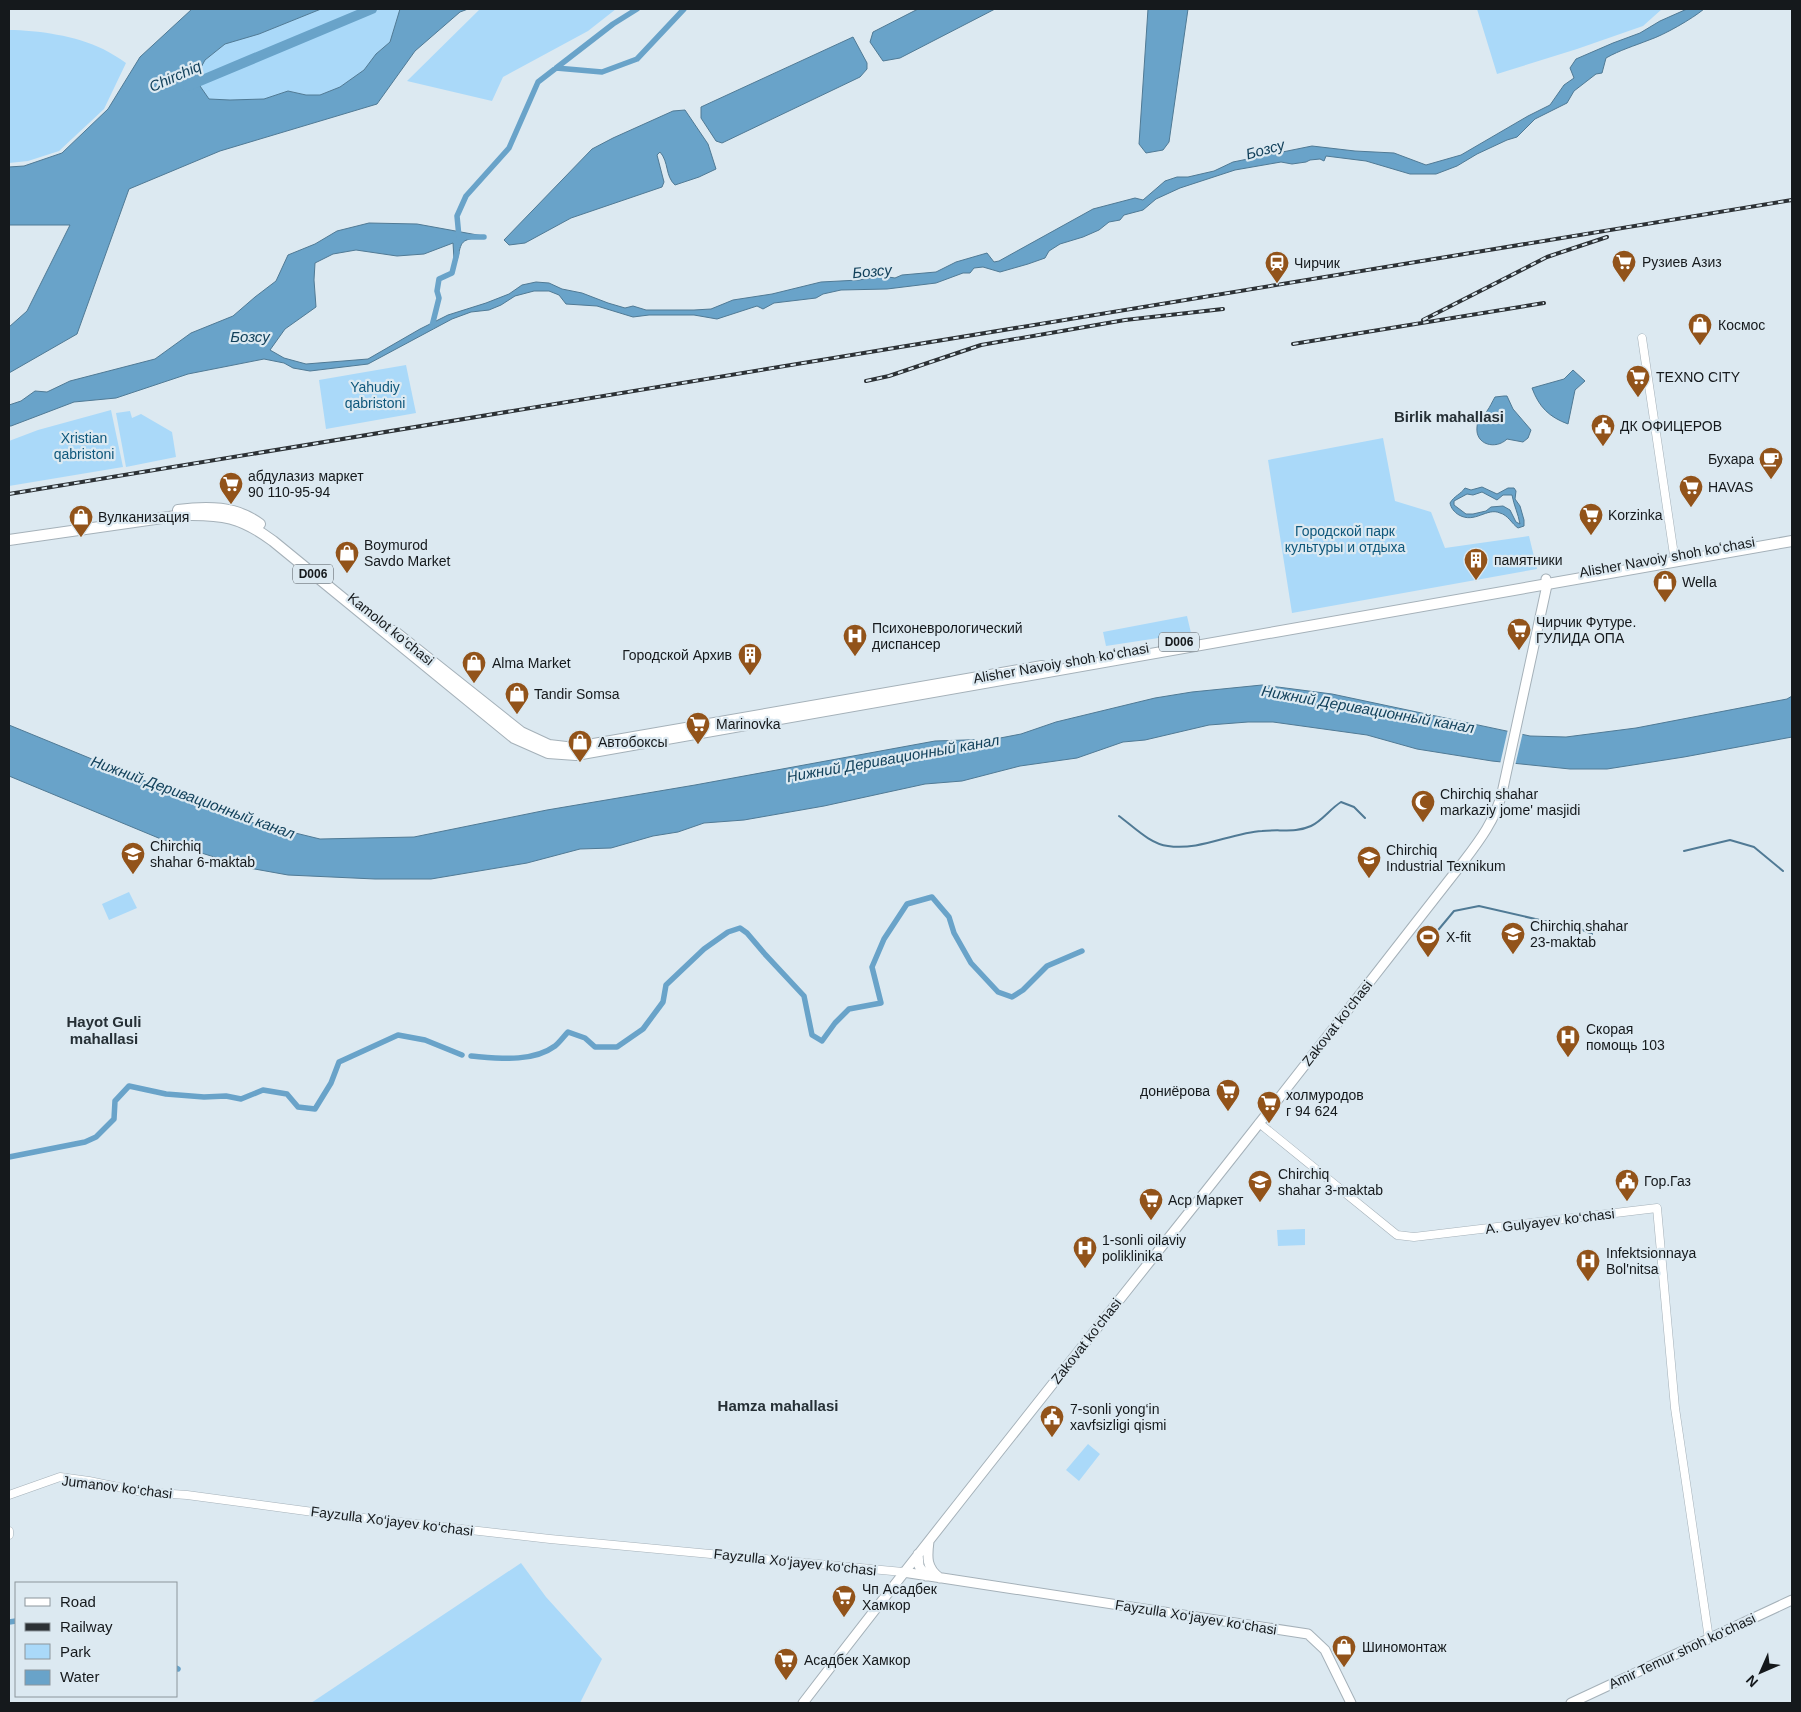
<svg xmlns="http://www.w3.org/2000/svg" width="1801" height="1712" viewBox="0 0 1801 1712" font-family="Helvetica,sans-serif">
	<rect width="100%" height="100%" fill="#dce9f1"/>
	<path fill="#aad9f9" d="M321,9H400L390,42L376,54L364,70L340,87L320,95H306L288,91L264,99L230,100L208,99L200,86L199,71L205,60L225,44L259,34Z
		M483,9H616L588,31L503,77L492,101L407,81L479,10Z
		M1477,9H1662L1643,26L1577,49L1497,74Z
		M9,30C37,30 77,36 103,49C111,53 119,58 126,63L104,109L59,151L28,161L9,163Z
		M406,365L416,413L326,429L319,380Z
		M111,410L123,467L9,486V441L38,430Z
		M130,411L132,418L141,414L172,432L176,457L126,467L116,413Z
		M1383,438L1395,501L1431,512L1445,548L1529,536L1537,569L1292,613L1268,460Z
		M1187,616L1191,633L1106,646L1103,632Z
		M129,892L137,908L109,920L102,904Z
		M1305,1229V1245L1278,1246L1277,1230Z
		M1088,1444L1100,1454L1079,1481L1066,1470Z
		M521,1563L546,1597L602,1659L580,1703H311Z"/>
	<path fill="#69a3c9" stroke="#507a95" fill-rule="evenodd" d="M192,9H321L259,34L225,44L205,60L199,71L200,86L209,99L230,100L264,99L288,91L306,95H320L340,87L364,70L376,54L390,42L400,9H468L460,12L415,51L377,104L220,151L129,189L77,334L9,373V327L27,311L70,225H9V167L24,166L62,153L108,109L140,57Z
		M918,9H995L900,58L883,61L870,42L873,32Z
		M1148,9H1188L1169,142L1163,150L1146,153L1139,144Z
		M1687,9H1704C1692,19 1664,35 1649,40C1634,46 1620,50 1606,58L1602,73L1596,74L1574,91L1567,103L1535,119L1517,137L1507,140L1477,154L1457,166L1436,174H1410L1366,161L1326,156L1324,161L1320,159L1310,160L1306,162L1292,164L1281,162L1235,170L1180,188L1156,199L1143,210L1124,215L1120,220L1109,222L1099,230L1083,237L1060,244L1049,251L1045,258L1028,264L1000,272L983,267L974,268L970,273H963L936,283L887,289L841,290L823,294L816,298L774,303L763,309L757,306L717,319L694,315H649L633,317L597,306L566,304L559,295L549,291H534L515,296L501,305L489,310L471,312L452,319L368,364L310,371L293,368L284,363L264,359L188,374L116,398L74,402L11,426H9V405L21,401L35,391L47,392L70,381L155,359L191,333L233,316L255,297L276,281L288,255L315,244L337,231L369,223L417,224L483,236C460,241 462,239 457,261L454,259L453,243L424,254L397,256L356,250L333,254L315,263L314,280L316,307L285,329L270,350L284,358L306,364L368,359L420,329L448,315L486,303L509,294L522,285L536,282L549,283L562,289L582,293L608,303L625,308L633,306L646,310H694L711,309L733,300L772,294L821,282L859,280L882,276L895,278L902,275L936,272L956,262L987,253L994,262L999,261L1093,209L1135,198L1143,200L1165,181L1177,177H1188L1214,171L1233,162L1312,146L1355,151L1394,153L1426,165L1461,155L1528,116L1550,105L1564,85L1574,78L1570,68L1576,59L1613,43L1640,33L1660,21Z
		M853,37L867,63V69L860,77L722,143L716,141L701,118V107Z
		M685,110L708,144L716,169L699,177L675,185C665,176 669,162 660,152L657,155L664,182L662,187L571,218L525,243L509,245L504,240L592,149L613,138L673,111Z
		M1573,370L1585,381L1575,390L1568,424C1549,417 1539,407 1532,388L1564,379Z
		M1504,396H1507L1513,409L1531,430L1528,438L1523,442L1507,439C1496,450 1475,445 1477,427C1477,419 1484,418 1487,411C1490,407 1492,402 1495,397Z
		M1482,487L1497,494L1508,488H1514L1516,491L1515,499L1520,506L1524,520V526L1518,528C1512,524 1508,515 1500,513C1487,507 1475,524 1459,515C1454,512 1451,508 1450,503C1454,496 1461,494 1465,488L1471,490ZM1482,492L1497,500L1503,495H1512C1514,506 1518,513 1520,524L1516,522L1510,510L1503,506L1491,507L1486,511L1473,514H1466L1454,505V501L1467,494L1473,495Z
		M1262,685L1332,694L1530,736L1566,737L1636,728L1787,699L1792,696V737L1684,757L1607,769H1570L1492,761L1417,749L1367,735L1273,722H1248L1209,725L1145,740L1123,742L1077,758L1020,766L962,781L925,784L824,806L744,820L704,823L678,832L653,836L611,848L580,849L527,863L431,879H375L288,875L249,868L173,844L9,776V725L204,805L250,822L320,839L414,837L547,810L695,785L935,741L995,739L1021,734L1056,722L1155,698L1192,692Z"/>
	<path fill="#dce9f1" d="M1508,729L1523,732L1515,766L1500,764Z"/>
	<g fill="none" stroke-linecap="round" stroke-linejoin="round">
		<path stroke="#507a95" stroke-width="2" d="M1119,816C1134,827 1150,844 1168,846C1199,851 1231,833 1262,831C1279,829 1296,833 1311,826C1322,821 1330,809 1341,802L1354,807L1365,818
			M1684,851L1730,840L1754,847L1783,871
			M1429,941L1454,911L1479,906L1544,921L1569,924L1592,934"/>
		<path stroke="#69a3c9" stroke-width="5.5" d="M556,68L602,72L637,59L684,9
			M459,237L457,216L466,196L509,148L538,82L613,24L637,9
			M469,237H484
			M432,326L439,298L437,291L439,279L452,273L457,253
			M471,1056C497,1058 532,1063 555,1046C560,1042 564,1036 568,1032L585,1038L595,1047H617L643,1029L663,1002L666,985L704,949L728,932L740,928L747,933L764,953L804,996L812,1035L822,1041L835,1023L849,1009L881,1003L872,967L884,939L907,904L932,897L949,917L954,933L971,963L998,992L1012,997L1023,990L1047,966L1082,951
			M9,1157L85,1142L96,1137L114,1119L115,1101L129,1086L166,1094L204,1097L226,1096L241,1099L263,1090L287,1094L298,1107L315,1109L331,1083L339,1062L398,1035L425,1040L462,1055
			M9,1622L16,1621
			M176,1668L178,1669"/>
		<path stroke="#69a3c9" stroke-width="10" d="M188,86L372,9"/>
		<defs>
			<path id="tertiary" d="M1642,338L1674,555
				M1259,1123L1397,1235L1414,1237L1657,1208L1675,1408L1709,1639
				M9,1495L60,1477L89,1481L142,1492L187,1495L328,1514L550,1539L903,1572
				M9,1531V1535"/>
			<path id="secondary" d="M929,1541C927,1557 926,1568 940,1578
				M918,1554L919,1566L926,1576
				M903,1572L1308,1634L1325,1650L1351,1703
				M803,1703C927,1541 1055,1381 1182,1221C1277,1102 1370,981 1464,861C1480,840 1495,820 1502,793L1547,585L1546,579
				M1571,1703L1792,1600"/>
			<path id="primary" d="M178,510C207,506 236,506 260,524
				M9,540L183,515C222,514 241,517 273,541L514,738L548,753L576,755L1792,541
				M394,631L521,732L549,745L566,747L582,746L1042,666"/>
		</defs>
		<use href="#tertiary" stroke="#a5b1b9" stroke-width="9"/>
		<use href="#secondary" stroke="#a5b1b9" stroke-width="11"/>
		<use href="#primary" stroke="#a5b1b9" stroke-width="12"/>
		<use href="#tertiary" stroke="#fff" stroke-width="8"/>
		<use href="#secondary" stroke="#fff" stroke-width="9"/>
		<use href="#primary" stroke="#fff" stroke-width="10"/>
		<defs>
			<path id="rail" d="M1423,320L1547,257L1607,237
				M1293,344L1544,303
				M866,381L889,376L981,345L1125,320L1223,309
				M9,494L1792,200"/>
		</defs>
		<use href="#rail" stroke="#2c3135" stroke-width="4"/>
		<use href="#rail" stroke="#dce9f1" stroke-width="2" stroke-dasharray="5.5" stroke-linecap="butt"/>
	</g>
	<defs>
		<symbol id="supermarket-pin" viewBox="-11 -11 22 30"><path d="M0 17L-7.5 6A9.5 9.5 0 1 1 7.5 6Z" fill="#92531a" stroke="#dce9f1"/><path d="M-6-5.5h2.5l.6 2H6L4.5 2H-2.5L-4.4-4H-6ZM-1.5 3.2a1.3 1.3 0 1 0 .1 0ZM3 3.2a1.3 1.3 0 1 0 .1 0Z" fill="#fff"/></symbol>
		<symbol id="station-pin" viewBox="-11 -11 22 30"><path d="M0 17L-7.5 6A9.5 9.5 0 1 1 7.5 6Z" fill="#92531a" stroke="#dce9f1"/><path d="M-3-6H3Q5-6 5-4V2Q5 4 3 4L4.5 6H3L1.5 4h-3L-3 6H-4.5L-3 4Q-5 4-5 2V-4Q-5-6-3-6ZM-3.5-4v3h7v-3ZM-3.5 1v1.5H-2V1ZM2 1v1.5H3.5V1Z" fill="#fff"/></symbol>
		<symbol id="shop-pin" viewBox="-11 -11 22 30"><path d="M0 17L-7.5 6A9.5 9.5 0 1 1 7.5 6Z" fill="#92531a" stroke="#dce9f1"/><path d="M-5-2.5h2.3a2.7 3.5 0 0 1 5.4 0H5L5.5 6h-11ZM-1.5-2.5h3a1.5 2.3 0 0 0-3 0Z" fill="#fff"/></symbol>
		<symbol id="civic-pin" viewBox="-11 -11 22 30"><path d="M0 17L-7.5 6A9.5 9.5 0 1 1 7.5 6Z" fill="#92531a" stroke="#dce9f1"/><path d="M-.6-6.5H3V-4.5H.6V-3L4-1V1h2V6H-6V1h2V-1L-.6-3ZM-1.2 2.5V6h2.4V2.5Z" fill="#fff"/></symbol>
		<symbol id="cafe-pin" viewBox="-11 -11 22 30"><path d="M0 17L-7.5 6A9.5 9.5 0 1 1 7.5 6Z" fill="#92531a" stroke="#dce9f1"/><path d="M-5.5-4.5H6V0H3Q3 3.5 0 3.5H-2.5Q-5.5 3.5-5.5 0ZM3-3.2v2h1.7v-2ZM-6 4.5H4V6H-6Z" fill="#fff"/></symbol>
		<symbol id="building-pin" viewBox="-11 -11 22 30"><path d="M0 17L-7.5 6A9.5 9.5 0 1 1 7.5 6Z" fill="#92531a" stroke="#dce9f1"/><path d="M-4-6H4V6H1V3H-1V6H-4ZM-2.5-4.3h1.7v1.8h-1.7ZM.8-4.3h1.7v1.8H.8ZM-2.5-1h1.7V.8h-1.7ZM.8-1h1.7V.8H.8Z" fill="#fff"/></symbol>
		<symbol id="hospital-pin" viewBox="-11 -11 22 30"><path d="M0 17L-7.5 6A9.5 9.5 0 1 1 7.5 6Z" fill="#92531a" stroke="#dce9f1"/><path d="M-5-5h3v3.5h4V-5h3V5h-3V1.5h-4V5h-3Z" fill="#fff"/></symbol>
		<symbol id="mosque-pin" viewBox="-11 -11 22 30"><path d="M0 17L-7.5 6A9.5 9.5 0 1 1 7.5 6Z" fill="#92531a" stroke="#dce9f1"/><path d="M3.5-4.9A6 6 0 1 0 3.5 4.9A5 5 0 1 1 3.5-4.9Z" fill="#fff"/></symbol>
		<symbol id="school-pin" viewBox="-11 -11 22 30"><path d="M0 17L-7.5 6A9.5 9.5 0 1 1 7.5 6Z" fill="#92531a" stroke="#dce9f1"/><path d="M0-5L7-2L0 1L-7-2ZM-4 1L0 2.5L4 1V4Q0 6-4 4Z" fill="#fff"/></symbol>
		<symbol id="university-pin" viewBox="-11 -11 22 30"><path d="M0 17L-7.5 6A9.5 9.5 0 1 1 7.5 6Z" fill="#92531a" stroke="#dce9f1"/><path d="M0-5L7-2L0 1L-7-2ZM-4 1L0 2.5L4 1V4Q0 6-4 4Z" fill="#fff"/></symbol>
		<symbol id="stadium-pin" viewBox="-11 -11 22 30"><path d="M0 17L-7.5 6A9.5 9.5 0 1 1 7.5 6Z" fill="#92531a" stroke="#dce9f1"/><path d="M0-5a6.5 5 0 1 0 0 10a6.5 5 0 1 0 0-10ZM-3.5-1.8h7v3.6h-7Z" fill="#fff"/></symbol>
	</defs>
	<g fill-rule="evenodd">
		<use href="#supermarket-pin" x="1610" y="248" width="28" height="38"/>
		<use href="#station-pin" x="1263" y="249" width="28" height="38"/>
		<use href="#shop-pin" x="1686" y="311" width="28" height="38"/>
		<use href="#supermarket-pin" x="1624" y="363" width="28" height="38"/>
		<use href="#civic-pin" x="1589" y="412" width="28" height="38"/>
		<use href="#cafe-pin" x="1757" y="445" width="28" height="38"/>
		<use href="#supermarket-pin" x="217" y="470" width="28" height="38"/>
		<use href="#supermarket-pin" x="1677" y="473" width="28" height="38"/>
		<use href="#supermarket-pin" x="1577" y="501" width="28" height="38"/>
		<use href="#shop-pin" x="67" y="503" width="28" height="38"/>
		<use href="#shop-pin" x="333" y="539" width="28" height="38"/>
		<use href="#building-pin" x="1462" y="546" width="28" height="38"/>
		<use href="#shop-pin" x="1651" y="568" width="28" height="38"/>
		<use href="#supermarket-pin" x="1505" y="616" width="28" height="38"/>
		<use href="#hospital-pin" x="841" y="622" width="28" height="38"/>
		<use href="#building-pin" x="736" y="641" width="28" height="38"/>
		<use href="#shop-pin" x="460" y="649" width="28" height="38"/>
		<use href="#shop-pin" x="503" y="680" width="28" height="38"/>
		<use href="#supermarket-pin" x="684" y="710" width="28" height="38"/>
		<use href="#shop-pin" x="566" y="728" width="28" height="38"/>
		<use href="#mosque-pin" x="1409" y="788" width="28" height="38"/>
		<use href="#school-pin" x="119" y="840" width="28" height="38"/>
		<use href="#university-pin" x="1355" y="844" width="28" height="38"/>
		<use href="#school-pin" x="1499" y="920" width="28" height="38"/>
		<use href="#stadium-pin" x="1414" y="923" width="28" height="38"/>
		<use href="#hospital-pin" x="1554" y="1023" width="28" height="38"/>
		<use href="#supermarket-pin" x="1214" y="1077" width="28" height="38"/>
		<use href="#supermarket-pin" x="1255" y="1089" width="28" height="38"/>
		<use href="#civic-pin" x="1613" y="1167" width="28" height="38"/>
		<use href="#school-pin" x="1246" y="1168" width="28" height="38"/>
		<use href="#supermarket-pin" x="1137" y="1186" width="28" height="38"/>
		<use href="#hospital-pin" x="1071" y="1234" width="28" height="38"/>
		<use href="#hospital-pin" x="1574" y="1247" width="28" height="38"/>
		<use href="#civic-pin" x="1038" y="1403" width="28" height="38"/>
		<use href="#supermarket-pin" x="830" y="1583" width="28" height="38"/>
		<use href="#shop-pin" x="1330" y="1633" width="28" height="38"/>
		<use href="#supermarket-pin" x="772" y="1646" width="28" height="38"/>
	</g>
	<g text-anchor="middle" dominant-baseline="central" stroke-width="4.5" stroke-linejoin="round" paint-order="stroke">
		<g fill="#dce9f1" stroke="#51575c" stroke-width="1">
			<rect x="293" y="564.5" width="40" height="19" rx="4"/>
			<rect x="1159" y="632.5" width="40" height="19" rx="4"/>
		</g>
		<g font-size="12" font-weight="bold" fill="#15191c">
			<text x="313" y="574">D006</text>
			<text x="1179" y="642">D006</text>
		</g>
		<g font-size="14" fill="#15191c" stroke="#dce9f1" text-anchor="start">
			<text x="1642" y="262">Рузиев Азиз</text>
			<text x="1294" y="263">Чирчик</text>
			<text x="1718" y="325">Космос</text>
			<text x="1656" y="377">TEXNO CITY</text>
			<text x="1620" y="426">ДК ОФИЦЕРОВ</text>
			<text x="1754" y="459" text-anchor="end">Бухара</text>
			<text x="248" y="476">абдулазиз маркет<tspan x="248" dy="16">90 110-95-94</tspan></text>
			<text x="1708" y="487">HAVAS</text>
			<text x="1608" y="515">Korzinka</text>
			<text x="98" y="517">Вулканизация</text>
			<text x="364" y="545">Boymurod<tspan x="364" dy="16">Savdo Market</tspan></text>
			<text x="1494" y="560">памятники</text>
			<text x="1682" y="582">Wella</text>
			<text x="1536" y="622">Чирчик Футуре.<tspan x="1536" dy="16">ГУЛИДА ОПА</tspan></text>
			<text x="872" y="628">Психоневрологический<tspan x="872" dy="16">диспансер</tspan></text>
			<text x="732" y="655" text-anchor="end">Городской Архив</text>
			<text x="492" y="663">Alma Market</text>
			<text x="534" y="694">Tandir Somsa</text>
			<text x="716" y="724">Marinovka</text>
			<text x="598" y="742">Автобоксы</text>
			<text x="1440" y="794">Chirchiq shahar<tspan x="1440" dy="16">markaziy jome' masjidi</tspan></text>
			<text x="150" y="846">Chirchiq<tspan x="150" dy="16">shahar 6-maktab</tspan></text>
			<text x="1386" y="850">Chirchiq<tspan x="1386" dy="16">Industrial Texnikum</tspan></text>
			<text x="1530" y="926">Chirchiq shahar<tspan x="1530" dy="16">23-maktab</tspan></text>
			<text x="1446" y="937">X-fit</text>
			<text x="1586" y="1029">Скорая<tspan x="1586" dy="16">помощь 103</tspan></text>
			<text x="1210" y="1091" text-anchor="end">дониёрова</text>
			<text x="1286" y="1095">холмуродов<tspan x="1286" dy="16">г 94 624</tspan></text>
			<text x="1278" y="1174">Chirchiq<tspan x="1278" dy="16">shahar 3-maktab</tspan></text>
			<text x="1644" y="1181">Гор.Газ</text>
			<text x="1168" y="1200">Аср Маркет</text>
			<text x="1102" y="1240">1-sonli oilaviy<tspan x="1102" dy="16">poliklinika</tspan></text>
			<text x="1606" y="1253">Infektsionnaya<tspan x="1606" dy="16">Bol'nitsa</tspan></text>
			<text x="1070" y="1409">7-sonli yong‘in<tspan x="1070" dy="16">xavfsizligi qismi</tspan></text>
			<text x="862" y="1589">Чп Асадбек<tspan x="862" dy="16">Хамкор</tspan></text>
			<text x="1362" y="1647">Шиномонтаж</text>
			<text x="804" y="1660">Асадбек Хамкор</text>
		</g>
		<g font-size="14" fill="#0f587c" stroke="#dce9f1">
			<text x="375" y="387">Yahudiy<tspan x="375" dy="16">qabristoni</tspan></text>
			<text x="84" y="438">Xristian<tspan x="84" dy="16">qabristoni</tspan></text>
			<text x="1345" y="531">Городской парк<tspan x="1345" dy="16">культуры и отдыха</tspan></text>
		</g>
		<g font-size="14" fill="#15191c" stroke="#dce9f1">
			<text transform="translate(1667 557) rotate(-10)">Alisher Navoiy shoh koʻchasi</text>
			<text transform="translate(391 629) rotate(39)">Kamolot ko‘chasi</text>
			<text transform="translate(1061 663) rotate(-10)">Alisher Navoiy shoh koʻchasi</text>
			<text transform="translate(1337 1023) rotate(-52)">Zakovat ko'chasi</text>
			<text transform="translate(1550 1221) rotate(-7)">A. Gulyayev ko‘chasi</text>
			<text transform="translate(1086 1341) rotate(-52)">Zakovat ko'chasi</text>
			<text transform="translate(117 1487) rotate(7)">Jumanov ko‘chasi</text>
			<text transform="translate(392 1521) rotate(7)">Fayzulla Xo‘jayev ko‘chasi</text>
			<text transform="translate(795 1562) rotate(6)">Fayzulla Xo‘jayev ko‘chasi</text>
			<text transform="translate(1196 1617) rotate(9)">Fayzulla Xo‘jayev ko‘chasi</text>
			<text transform="translate(1682 1651) rotate(-25)">Amir Temur shoh ko‘chasi</text>
		</g>
		<g font-size="15" font-style="italic" fill="#12415b" stroke="#dce9f1">
			<text transform="translate(175 76) rotate(-24)">Chirchiq</text>
			<text transform="translate(1265 149) rotate(-15)">Бозсу</text>
			<text transform="translate(872 271) rotate(-5)">Бозсу</text>
			<text x="250" y="336">Бозсу</text>
			<text transform="translate(1368 709) rotate(10)">Нижний Деривационный канал</text>
			<text transform="translate(893 758) rotate(-10)">Нижний Деривационный канал</text>
			<text transform="translate(193 797) rotate(20)">Нижний Деривационный канал</text>
		</g>
		<g font-size="15" font-weight="bold" fill="#252f35" stroke="#dce9f1">
			<text x="1449" y="416">Birlik mahallasi</text>
			<text x="104" y="1021">Hayot Guli<tspan x="104" dy="17">mahallasi</tspan></text>
			<text x="778" y="1405">Hamza mahallasi</text>
		</g>
	</g>
	<rect width="1801" height="1712" fill="none" stroke="#15191c" stroke-width="20"/>
	<rect x="15" y="1582" width="162" height="115" fill="#dce9f1" stroke="#8c969c"/>
	<rect x="25" y="1598" width="25" height="8" fill="#ffffff" stroke="#8c969c"/>
	<text x="60" y="1607" font-size="15" fill="#15191c">Road</text>
	<rect x="25" y="1623" width="25" height="8" fill="#2c3135" stroke="#8c969c"/>
	<text x="60" y="1632" font-size="15" fill="#15191c">Railway</text>
	<rect x="25" y="1644" width="25" height="15" fill="#aad9f9" stroke="#8c969c"/>
	<text x="60" y="1657" font-size="15" fill="#15191c">Park</text>
	<rect x="25" y="1670" width="25" height="15" fill="#69a3c9" stroke="#8c969c"/>
	<text x="60" y="1682" font-size="15" fill="#15191c">Water</text>
	<g transform="translate(1761 1672) rotate(225)" stroke="#dce9f1" stroke-width="4" paint-order="stroke">
	<path d="M0-4L9 19L0 12L-9 19Z" fill="#15191c"/>
	<text y="-8" font-size="14" font-weight="bold" text-anchor="middle" fill="#15191c">N</text>
	</g>
</svg>
